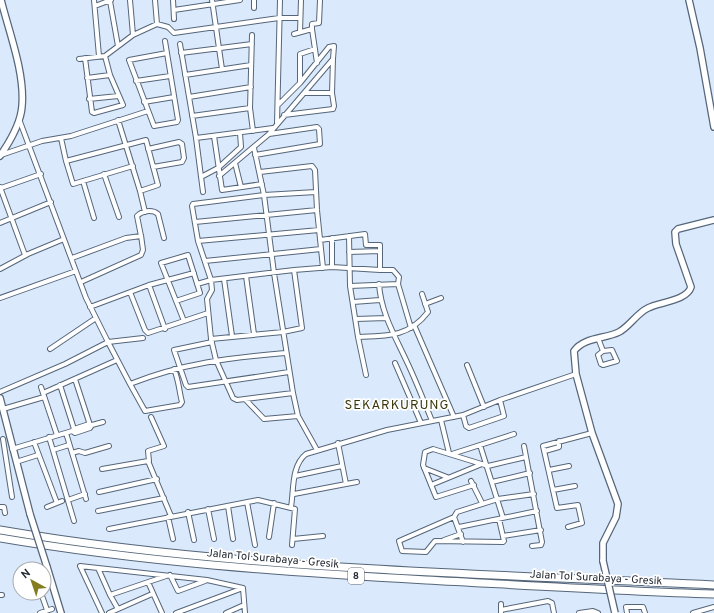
<svg xmlns="http://www.w3.org/2000/svg" width="714" height="613" viewBox="0 0 714 613" font-family="Overpass,sans-serif">
	<rect width="100%" height="100%" fill="#dae9fb"/>
	<g fill="none" stroke-linecap="round" stroke-linejoin="round">
		<defs>
			<path id="street" d="M94,0L99,56
				M130,0L133,35
				M155,0L157,24
				M173,0L174,19
				M212,0L222,69
				M254,0V8
				M110,1L118,46
				M95,6L111,0
				M174,10L240,0
				M312,29L317,63
				M300,32L301,0
				M294,34L312,29V24L319,23L320,0
				M252,35L250,108L253,131
				M165,41L178,120L177,122L154,126L129,60L167,53
				M180,44L196,138L203,192
				M181,53L252,44
				M85,58L92,112L94,113L123,105L110,75L105,56
				M79,59L105,56L133,35L157,24L168,27L174,33L279,18H300
				M185,75L251,65
				M87,78L110,75
				M136,81L170,76
				M300,82V54L315,49
				M304,93H332
				M189,97L251,87
				M89,99L118,96
				M144,102L174,97
				M284,115L333,109L334,106L332,93L333,59
				M192,116L250,108
				M19,119L86,298L108,342L143,338
				M277,123L280,0
				M214,136L222,190L262,184
				M61,138L66,161L73,184L133,166
				M196,138L273,128
				M254,148L264,195L274,273L293,393L298,416L317,450
				M148,149L179,142L182,144L184,158L182,162L153,167
				M1,155L42,141L71,136L148,111
				M255,155L320,144L319,129L317,127L269,134
				M66,161L146,140L158,185L140,191L118,120
				M235,163L241,187
				M260,172L312,166L315,170L317,210L323,268
				M104,174L119,217
				M219,176L269,134L333,59L334,46L329,47L300,83L278,105
				M201,177L218,168L241,147L240,133
				M83,181L94,218
				M0,187L25,255
				M1,188L41,174
				M140,191L145,212
				M195,222L317,210
				M0,223L51,202
				M349,236L350,286L358,337L366,375
				M332,238V267
				M320,240L365,234L366,245H380V270H393L399,277L398,284
				M198,241L319,230
				M349,252L380,251
				M72,258L126,238L141,236L137,216C142,211 152,209 158,214L164,238
				M205,261L321,249
				M0,269L28,254L64,239
				M246,276L254,334
				M224,279L232,336
				M81,282L141,255L143,250L141,235
				M197,284L211,280L294,270L332,267L380,270
				M379,284C381,313 395,336 407,362C416,381 424,401 432,421
				M149,285L165,329
				M350,286L398,284L411,328
				M130,292L145,330L148,333L208,313
				M0,298L76,271
				M176,301L200,293L188,255L161,263L184,321
				M353,302L380,300
				M425,304L441,298
				M90,307L149,285L194,273
				M356,319L386,318
				M414,325L454,417
				M358,337C387,336 409,337 428,312L422,294
				M598,338L603,351L598,355L601,364L603,365L617,361L612,350L603,351
				M211,339L283,332L302,328L294,270
				M212,342L174,350L186,385L188,387L289,372
				M50,349L96,318
				M395,363L421,423
				M467,365L484,407
				M75,379L90,425
				M130,384L145,411L180,405L182,402C179,391 179,381 174,369
				M60,385L74,429
				M41,387L57,435
				M0,392L65,364L108,342L130,384C183,363 229,358 285,353
				M43,393L117,360
				M245,399L293,393
				M3,409L44,397
				M463,415L466,426L469,428L504,416L500,400
				M298,416L264,419L245,399L237,400L233,398L216,360L211,339L207,299L212,290L211,280L198,241L192,206L193,204L264,195L316,192
				M441,420L449,453
				M72,431L74,429L89,424L92,425L103,422
				M66,433L86,499
				M49,437L74,521
				M3,439L12,497
				M34,442L57,503
				M480,445L503,518
				M524,446L542,542L541,545L532,546
				M12,449L72,431L75,433L90,428L92,425
				M53,450L69,445
				M545,451L559,447V441
				M72,453L79,451L85,453L109,446
				M452,454L514,434
				M149,461L148,451L164,446L151,417
				M16,462L38,455
				M424,468L447,477
				M102,469L148,461L171,516
				M549,470L569,466
				M295,476L342,466
				M471,481L482,503
				M492,482L530,473
				M346,484L357,482
				M431,485L482,464
				M474,485L436,497L423,465L425,452L433,449L488,466L526,457
				M553,490L575,486
				M99,492L157,479
				M294,494L346,484L338,443
				M68,500L85,494
				M247,502L255,545
				M228,506L233,539
				M0,507H4L5,513
				M47,507L62,501
				M291,507C294,490 291,466 306,454L387,430L463,415L500,400L576,374
				M208,509L214,539
				M98,511L164,498
				M188,512L194,540
				M168,517L173,539
				M454,517L399,541L402,551L426,552L435,541L503,542L504,541L499,519
				M459,527L537,511
				M568,527L582,523L578,505L557,508L543,446L592,433
				M109,529L258,500L295,509L292,545
				M503,536L541,530
				M269,537L274,503
				M293,539L323,536
				M444,540L461,534
				M463,542L454,517L457,512L498,499L534,494
				M98,568L110,595L118,609
				M170,575L178,591L205,581
				M19,578L20,577
				M148,582L162,613
				M243,588L245,613
				M41,593L47,610
				M0,595H2
				M110,595L166,576
				M501,604V613
				M501,610L548,601L552,603L554,613
				M40,613L52,609
				M102,613L80,566L207,580L243,588
				M109,613L152,594
				M176,613L243,588
				M226,613L244,605
				M579,613L593,611L598,613
				M627,613L626,607H643L645,613
				M693,613L714,607"/>
			<path id="secondary" d="M689,0L700,48L714,127
				M0,156C9,143 21,122 22,106C25,73 9,32 1,0
				M0,398L30,514
				M603,561V543L616,517L618,504L592,433L576,374L574,351C584,337 605,339 619,332C630,326 636,314 648,308C659,302 687,301 691,287L676,244L675,232L678,229L714,220
				M47,567L61,613"/>
			<path id="highway" d="M0,530C234,570 477,573 714,585
				M0,538C141,562 284,572 426,580C522,585 618,591 714,594"/>
		</defs>
		<use href="#street" stroke="#56667a" stroke-width="6"/>
		<use href="#secondary" stroke="#56667a" stroke-width="8"/>
		<use href="#highway" stroke="#56667a" stroke-width="9"/>
		<use href="#street" stroke="#fff" stroke-width="4"/>
		<use href="#secondary" stroke="#fff" stroke-width="5.5"/>
		<use href="#highway" stroke="#fff" stroke-width="7"/>
		<defs>
			<path id="secondary-bridge" d="M30,514L47,567
				M603,561L615,613"/>
		</defs>
		<use href="#secondary-bridge" stroke="#56667a" stroke-width="8" stroke-linecap="butt"/>
		<use href="#secondary-bridge" stroke="#fff" stroke-width="5.5"/>
	</g>
	<g text-anchor="middle" dominant-baseline="central" stroke-width="3.5" stroke-linejoin="round" paint-order="stroke">
		<rect fill="#fff" stroke="#666b70" stroke-width="1" x="348" y="568" width="16" height="16" rx="3"/>
		<g font-size="10" font-weight="bold" fill="#242b33">
			<text x="356" y="576">8</text>
		</g>
		<g font-size="11" fill="#242b33" stroke="#fff">
			<text transform="translate(273 559) rotate(5)">Jalan Tol Surabaya - Gresik</text>
			<text transform="translate(596 578) rotate(3)">Jalan Tol Surabaya - Gresik</text>
		</g>
		<g font-size="13" letter-spacing="1" fill="#3a360b" stroke="#fff">
			<text x="397" y="406">SEKARKURUNG</text>
		</g>
	</g>
	<g transform="translate(32 581) rotate(320)"><circle r="19" fill="#ffffff" stroke="#a7aaad"/>
	<path d="M0-3L7 15L0 10L-7 15Z" fill="#857c22"/>
	<text y="-6" font-size="11" font-weight="bold" text-anchor="middle" fill="#242b33">N</text>
	</g>
</svg>
